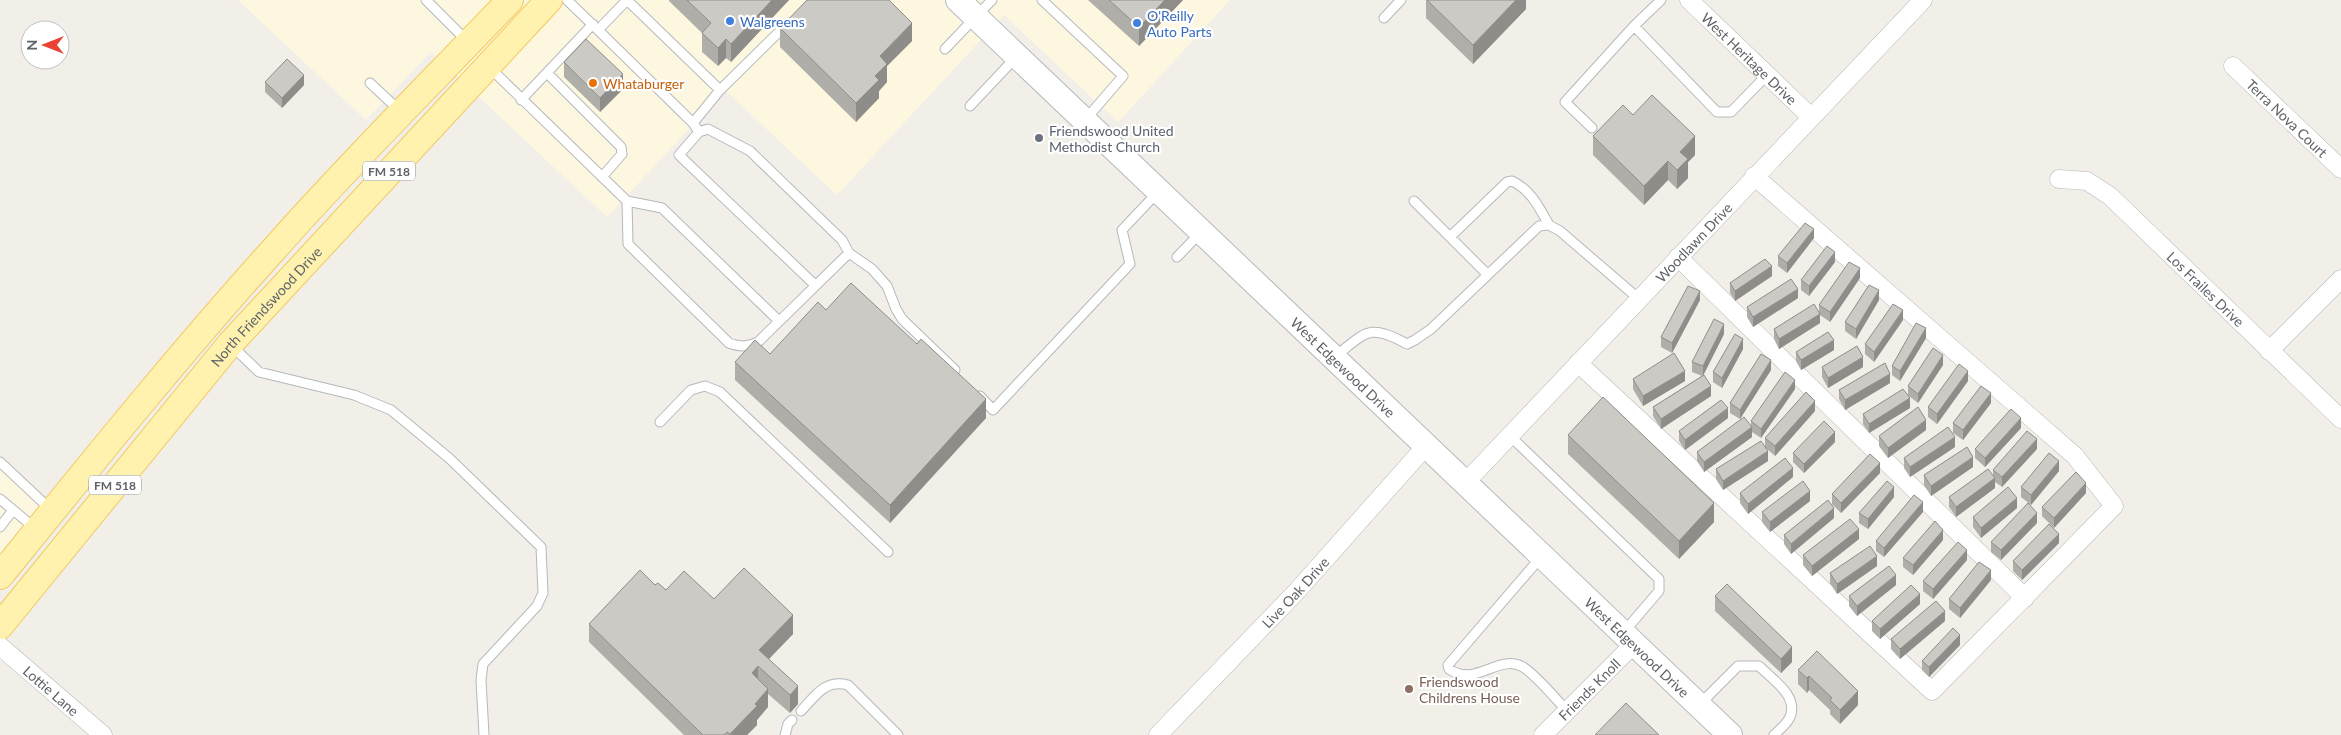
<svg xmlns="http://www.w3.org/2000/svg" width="2341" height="735" viewBox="0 0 2341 735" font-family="Lato,sans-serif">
	<rect width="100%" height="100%" fill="#f1efe8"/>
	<path fill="#fef7e0" d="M238,0H1230L1118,122L1004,15L837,195L725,90L607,217L431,52L366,120Z
		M0,470L43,508L0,558Z"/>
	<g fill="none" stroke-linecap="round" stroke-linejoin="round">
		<defs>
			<path id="lane" d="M426,0L467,41
				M567,0L598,30L627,0
				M627,0L720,90L788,23
				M1042,0L1123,76L1086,119
				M1661,0L1634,26L1717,112H1731L1767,75
				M1384,18L1401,0
				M598,30L693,123L699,132
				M945,49L992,0
				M489,67L627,201L662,208L779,321
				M547,73L621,147L622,154L602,177
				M370,83L399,110
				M521,100L593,24
				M970,106L1016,57
				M693,123L720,90
				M1592,128L1565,102L1634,26
				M627,201L628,244L729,343C740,347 748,347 758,342L849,253
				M1414,201L1487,274
				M1450,237L1507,182L1512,181C1531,190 1539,207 1549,225
				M1177,257L1201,232
				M815,285L679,155L699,132L708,129L750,151L842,240L849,253L872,269L887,286L896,309L902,319L955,370
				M232,346L259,372L354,395L391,410L449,458L541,547L543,593L537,606L483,664L481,680L484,735
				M1334,357C1366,333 1368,322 1407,344L1415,340L1431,329L1539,226L1549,225L1560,231L1639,299
				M980,396L993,410L1130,264L1122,230L1158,192
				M660,422L691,390L705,386L720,392L888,552
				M1510,436L1659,579V591L1623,633
				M0,462L50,509
				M0,499L36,529
				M0,527L13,510
				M1541,557L1448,665L1449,669C1476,688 1498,653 1523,667C1536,675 1556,699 1567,711
				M1699,705L1738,666H1759C1772,679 1799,696 1790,717C1787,724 1779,730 1774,735
				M801,711C815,696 825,679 848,685L898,735
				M785,735L788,724L792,720"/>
			<g id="street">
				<path id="s1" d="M1689,0L1811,117"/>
				<path id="s2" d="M2233,66L2341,169"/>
				<path id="s3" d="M2059,179L2087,181L2110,196L2341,419"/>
				<path d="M1678,257L2025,598"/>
				<path d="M2269,351L2341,279"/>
				<path d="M1578,363L1932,691L2114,506L2075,456L1754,176"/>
				<path id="s4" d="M1465,483L1923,0"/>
				<path id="s5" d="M0,646L103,735"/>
				<path id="s6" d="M1158,735L1297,591L1426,446"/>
				<path id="s7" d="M1543,735L1634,644"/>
			</g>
			<g id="secondary">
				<path id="s8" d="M958,0L1730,735"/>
			</g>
			<g id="primary">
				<path d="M0,576C90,465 180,353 276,247C351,162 432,82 510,0"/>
				<path id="s9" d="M0,626L230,344L549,0"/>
			</g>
		</defs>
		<use href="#lane" stroke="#b5b8bc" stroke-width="11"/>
		<use href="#street" stroke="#b5b8bc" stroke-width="19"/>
		<use href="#secondary" stroke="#b6babf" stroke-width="26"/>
		<use href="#primary" stroke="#f2c960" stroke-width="28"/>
		<use href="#lane" stroke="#fff" stroke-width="9"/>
		<use href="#street" stroke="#fff" stroke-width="18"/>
		<use href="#secondary" stroke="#fff" stroke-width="24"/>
		<use href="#primary" stroke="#fff2af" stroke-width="26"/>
	</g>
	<path fill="#afaea9" d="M669,0H789L731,62L726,58L718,66L702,52V33L669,1Z
		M1088,0H1183L1139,46Z
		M1426,0H1526V9L1473,64L1426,18Z
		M780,28L912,41L887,66V82L879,91V98L856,122L780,47Z
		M564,62L623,89L600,112L564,77Z
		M265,82L304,85L282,108L265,92Z
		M1633,115L1695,155L1688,162V178L1677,189L1668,180L1644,205L1593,155V136Z
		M1814,238L1787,273L1778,266V256Z
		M1835,262L1809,296L1801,290V280Z
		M1772,276L1735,301L1730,293V283Z
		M1860,278L1830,322L1820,315V323L1779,349L1774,339V329L1819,313V305Z
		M1798,298L1753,327L1747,317V307Z
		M1700,300L1672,353L1661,347V337Z
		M1879,300L1856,339L1845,331V322Z
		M826,310L986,418L890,523L735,380V362L770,354Z
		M1903,320L1874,362L1865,354V344Z
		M1724,334L1703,375L1711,396L1661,429L1653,416V407L1702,376L1692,372V362Z
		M1926,338L1900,381L1892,375V366Z
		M1743,349L1722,388L1713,382V372Z
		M1834,350L1801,370L1796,361V352Z
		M1943,365L1918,403L1909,396L1910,408L1869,433L1863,424V414L1908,395V386Z
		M1822,367H1863L1828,388L1822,377Z
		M1771,370L1740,419L1730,413V403Z
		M1633,379L1685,381L1643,406L1633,389Z
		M1968,381L1937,424L1928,417V407Z
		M1890,383L1845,410L1839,399V390Z
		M1795,389L1761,438L1752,432V437L1704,472L1697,461V452L1751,425V421Z
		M1991,403L1963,440L1953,433V423Z
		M1815,411L1775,456L1766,448L1768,461L1723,490L1716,479V469L1765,447V438Z
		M1728,418L1685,450L1679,441V431Z
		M2021,428L1985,467L1975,458V449Z
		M1926,430L1888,458L1879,446V436Z
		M1568,435L1714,522L1679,559L1568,454Z
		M1835,442L1804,473L1793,462V453Z
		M1955,447L1910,477L1904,468V458Z
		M2037,449L2002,487L1995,482V488L1956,517L1949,507V497L1993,476V470Z
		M1973,467L1931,496L1924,485V475Z
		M2059,471L2031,505L2021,497V487Z
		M1880,473L1841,513L1832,504V494Z
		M1793,477L1748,514L1740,503V493Z
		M2086,493L2054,528L2042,516V507Z
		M1894,497L1868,529L1859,523V513Z
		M1810,501L1770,532L1762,522V512Z
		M2017,508L1981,538L1973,527V517Z
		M1923,512L1884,557L1876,551V541Z
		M1834,518L1791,554L1784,544V535Z
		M2037,523L2001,560L1991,552V542Z
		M1859,539L1812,576L1803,565V555Z
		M1943,540L1913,575L1903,567V558Z
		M2059,543L2022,580L2013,571V561Z
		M1967,560L1933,599L1923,591V581Z
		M1877,566L1837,594L1830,583V573Z
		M1991,580L1960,618L1949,609V599Z
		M655,585L666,590L714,599L793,634L769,659L798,704L790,713L768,694V707L757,720V725L747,735H684L589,642V624Z
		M1896,585L1857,616L1849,606V596Z
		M1715,596L1792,662L1781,673L1715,611Z
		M1920,604L1880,639L1872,631V621Z
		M1945,621L1900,659L1891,649V639Z
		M1960,645L1929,677L1922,670V661Z
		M1798,670L1858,705L1840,724L1830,714V710L1809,690L1807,693L1798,684Z"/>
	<path fill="#8f8d8a" d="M772,0H789L731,62V44Z
		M1165,0H1183L1139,46V27Z
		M1516,0H1526V9L1473,64V45Z
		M912,23V41L887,66V82L879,91V98L856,122V103L880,56Z
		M726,39V58L718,66V48Z
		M623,74V89L600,112V98Z
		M304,75V85L282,108V98Z
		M1695,136V155L1688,162V178L1677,189V170L1680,152Z
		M1668,161V180L1644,205V186Z
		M1814,229V238L1787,273V263Z
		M1835,252V262L1809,296V286Z
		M1772,266V276L1735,301V291Z
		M1860,268V278L1830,322V312Z
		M1798,289V298L1753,327V317Z
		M1879,290V300L1856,339V329Z
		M1700,291V300L1672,353V343Z
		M1903,310V320L1874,362V352Z
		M1820,314V323L1779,349V339Z
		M1724,324V334L1703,376V366Z
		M1926,328V338L1900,381V371Z
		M1743,339V349L1722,388V378Z
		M1834,340V350L1801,370V360Z
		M1943,355V365L1918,403V394Z
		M1863,357V367L1828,388V378Z
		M1771,360V370L1740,419V410Z
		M1685,371V381L1643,406V396Z
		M1968,371V381L1937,424V414Z
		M1890,374V383L1845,410V400Z
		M1795,380V389L1761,438V429Z
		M1711,386V396L1661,429V419Z
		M1991,393V403L1963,440V430Z
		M1910,398V408L1869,433V424Z
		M986,399V418L890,523V505Z
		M1815,401V411L1775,456V446Z
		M1728,408V418L1685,450V440Z
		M2021,418V428L1985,467V458Z
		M1926,420V430L1888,458V448Z
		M1752,427V437L1704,472V462Z
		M1835,432V442L1804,473V464Z
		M1955,437V447L1910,477V467Z
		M2037,439V449L2002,487V477Z
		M1768,451V461L1723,490V481Z
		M1973,457V467L1931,496V486Z
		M2059,461V471L2031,505V495Z
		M1880,463V473L1841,513V503Z
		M1793,468V477L1748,514V504Z
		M1995,478V488L1956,517V507Z
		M2086,483V493L2054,528V518Z
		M1894,487V497L1868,529V519Z
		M1810,491V501L1770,532V522Z
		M2017,498V508L1981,538V528Z
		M1923,502V512L1884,557V548Z
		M1714,503V522L1679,559V541Z
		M1834,508V518L1791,554V544Z
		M2037,513V523L2001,560V550Z
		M1859,529V539L1812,576V566Z
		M1943,530V540L1913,575V565Z
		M2059,534V543L2022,580V570Z
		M1967,550V560L1933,599V589Z
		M1877,556V566L1837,594V584Z
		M1991,570V580L1960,618V608Z
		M1896,575V585L1857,616V606Z
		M1920,594V604L1880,639V629Z
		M1945,611V621L1900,659V649Z
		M793,615V634L760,668L759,650Z
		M1960,635V645L1929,677V667Z
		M1792,647V662L1781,673V659Z
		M758,666V684L752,673Z
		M1809,676V690L1807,693V678Z
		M798,686V704L790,713V695Z
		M768,689V707L757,720V725L747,735H730L755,704Z
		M1858,691V705L1840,724V710Z"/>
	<path fill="#cccac5" stroke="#8f8d8a" d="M687,0H772L731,44L726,39L718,48L702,33L711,23Z
		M807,0H889L912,23L880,56L887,64L875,76L879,80L856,103L780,28Z
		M1109,0H1165L1139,27Z
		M1427,0H1516L1473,45Z
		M586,39L623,74L600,98L564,62Z
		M287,59L304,75L282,98L265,82Z
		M1652,95L1695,136L1680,152L1688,159L1677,170L1668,161L1644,186L1593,136L1623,105L1633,115Z
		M1805,223L1814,229L1787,263L1778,256Z
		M1827,246L1835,252L1809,286L1801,280Z
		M1765,259L1772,266L1735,291L1730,283Z
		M1849,262L1860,268L1830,312L1819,305Z
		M1791,279L1798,289L1753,317L1747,307Z
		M851,283L917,344L921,339L986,399L890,505L735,362L755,340L770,354L818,302L826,310Z
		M1869,285L1879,290L1856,329L1845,322Z
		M1688,286L1700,291L1672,343L1661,337Z
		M1814,304L1820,314L1779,339L1774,329Z
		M1893,304L1903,310L1874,352L1865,344Z
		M1714,319L1724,324L1703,366L1692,362Z
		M1916,323L1926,328L1900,371L1892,366Z
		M1828,332L1834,340L1801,360L1796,352Z
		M1735,334L1743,339L1722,378L1713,372Z
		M1857,346L1863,357L1828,378L1822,367Z
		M1933,348L1943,355L1918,394L1908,386Z
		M1674,353L1685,371L1643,396L1633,379Z
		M1761,354L1771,360L1740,410L1730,403Z
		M1885,363L1890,374L1845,400L1839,390Z
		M1959,364L1968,371L1937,414L1928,407Z
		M1785,372L1795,380L1761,429L1751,421Z
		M1704,375L1711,386L1661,419L1653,407Z
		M1981,386L1991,393L1963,430L1953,423Z
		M1903,389L1910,398L1869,424L1863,414Z
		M1806,392L1815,401L1775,446L1765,438Z
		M1603,397L1714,503L1679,541L1568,435Z
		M1721,400L1728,408L1685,440L1679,431Z
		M1918,407L1926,420L1888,448L1879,436Z
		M2011,409L2021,418L1985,458L1975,449Z
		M1744,417L1752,427L1704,462L1697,452Z
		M1824,421L1835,432L1804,464L1793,453Z
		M1948,427L1955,437L1910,467L1904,458Z
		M2027,431L2037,439L2002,477L1993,470Z
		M1761,441L1768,451L1723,481L1716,469Z
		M1967,447L1973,457L1931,486L1924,475Z
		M2049,453L2059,461L2031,495L2021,487Z
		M1870,454L1880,463L1841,503L1832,494Z
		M1785,458L1793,468L1748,504L1740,493Z
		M1988,469L1995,478L1956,507L1949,497Z
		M2076,472L2086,483L2054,518L2042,507Z
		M1803,481L1810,491L1770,522L1762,512Z
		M1887,481L1894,487L1868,519L1859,513Z
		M2008,487L2017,498L1981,528L1973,517Z
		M1914,495L1923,502L1884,548L1876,541Z
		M1828,500L1834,508L1791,544L1784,535Z
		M2028,503L2037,513L2001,550L1991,542Z
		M1850,519L1859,529L1812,566L1803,555Z
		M1935,521L1943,530L1913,565L1903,558Z
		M2049,524L2059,534L2022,570L2013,561Z
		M1958,542L1967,550L1933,589L1923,581Z
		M1870,546L1877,556L1837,584L1830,573Z
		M1979,562L1991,570L1960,608L1949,599Z
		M1889,566L1896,575L1857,606L1849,596Z
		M744,568L793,615L759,650L798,686L790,695L758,666L752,673L768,689L755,704L757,706L730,734L727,732L724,735H703L589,624L640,570L655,585L658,583L666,590L684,571L714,599Z
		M1727,584L1792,647L1781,659L1715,596Z
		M1911,585L1920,594L1880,629L1872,621Z
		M1936,601L1945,611L1900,649L1891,639Z
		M1953,628L1960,635L1929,667L1922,661Z
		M1817,651L1858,691L1840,710L1830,700L1832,698L1809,676L1807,678L1798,670Z
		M1626,703L1659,735H1595Z"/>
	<g fill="#3f7fe0" stroke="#fff" stroke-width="2">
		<circle cx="730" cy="21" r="5"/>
		<circle cx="1137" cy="23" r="5"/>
	</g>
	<circle fill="#e8710a" stroke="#fff" stroke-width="2" cx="593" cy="83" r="5"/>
	<circle fill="#6b7280" stroke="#fff" stroke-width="2" cx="1039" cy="138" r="5"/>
	<circle fill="#8d6e63" stroke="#fff" stroke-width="2" cx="1409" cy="689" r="5"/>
	<g text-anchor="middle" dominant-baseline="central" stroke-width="4.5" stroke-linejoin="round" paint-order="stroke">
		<g fill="#fff" stroke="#8f9295" stroke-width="1">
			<rect x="363" y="161.5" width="52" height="19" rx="4"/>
			<rect x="89" y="475.5" width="52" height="19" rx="4"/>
		</g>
		<g font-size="12" font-weight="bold" fill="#5f6368">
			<text x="389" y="171">FM 518</text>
			<text x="115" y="485">FM 518</text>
		</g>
		<g font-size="14" fill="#366cbe" stroke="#fff" text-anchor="start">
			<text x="1147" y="15">O'Reilly<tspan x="1147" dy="16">Auto Parts</tspan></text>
			<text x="740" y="21">Walgreens</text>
		</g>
		<g font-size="14" fill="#5f6368" stroke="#fff">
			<text stroke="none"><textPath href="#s1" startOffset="84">West Heritage Drive</textPath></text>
			<text stroke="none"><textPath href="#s2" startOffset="75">Terra Nova Court</textPath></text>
			<text stroke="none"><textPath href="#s4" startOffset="332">Woodlawn Drive</textPath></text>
			<text stroke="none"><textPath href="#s3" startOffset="189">Los Frailes Drive</textPath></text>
			<text stroke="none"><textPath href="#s9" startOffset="416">North Friendswood Drive</textPath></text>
			<text stroke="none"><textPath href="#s8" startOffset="532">West Edgewood Drive</textPath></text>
			<text stroke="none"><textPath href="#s6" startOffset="198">Live Oak Drive</textPath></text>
			<text stroke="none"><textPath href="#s8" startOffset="938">West Edgewood Drive</textPath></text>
			<text stroke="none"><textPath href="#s7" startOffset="65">Friends Knoll</textPath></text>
			<text stroke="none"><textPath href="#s5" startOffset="68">Lottie Lane</textPath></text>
		</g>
		<g font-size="14" fill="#c56008" stroke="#fff" text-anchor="start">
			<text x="603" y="83">Whataburger</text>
		</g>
		<g font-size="14" fill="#5b616d" stroke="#fff" text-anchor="start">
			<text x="1049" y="130">Friendswood United<tspan x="1049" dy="16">Methodist Church</tspan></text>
		</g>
		<g font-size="14" fill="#785e54" stroke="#fff" text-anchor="start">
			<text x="1419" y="681">Friendswood<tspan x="1419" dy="16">Childrens House</tspan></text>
		</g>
	</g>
	<g transform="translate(45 45) rotate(270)"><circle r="24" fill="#ffffff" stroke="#bfc1c3"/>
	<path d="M0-4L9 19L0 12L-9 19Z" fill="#ea4335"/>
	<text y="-8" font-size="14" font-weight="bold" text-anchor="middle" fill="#5f6368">N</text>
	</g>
</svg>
